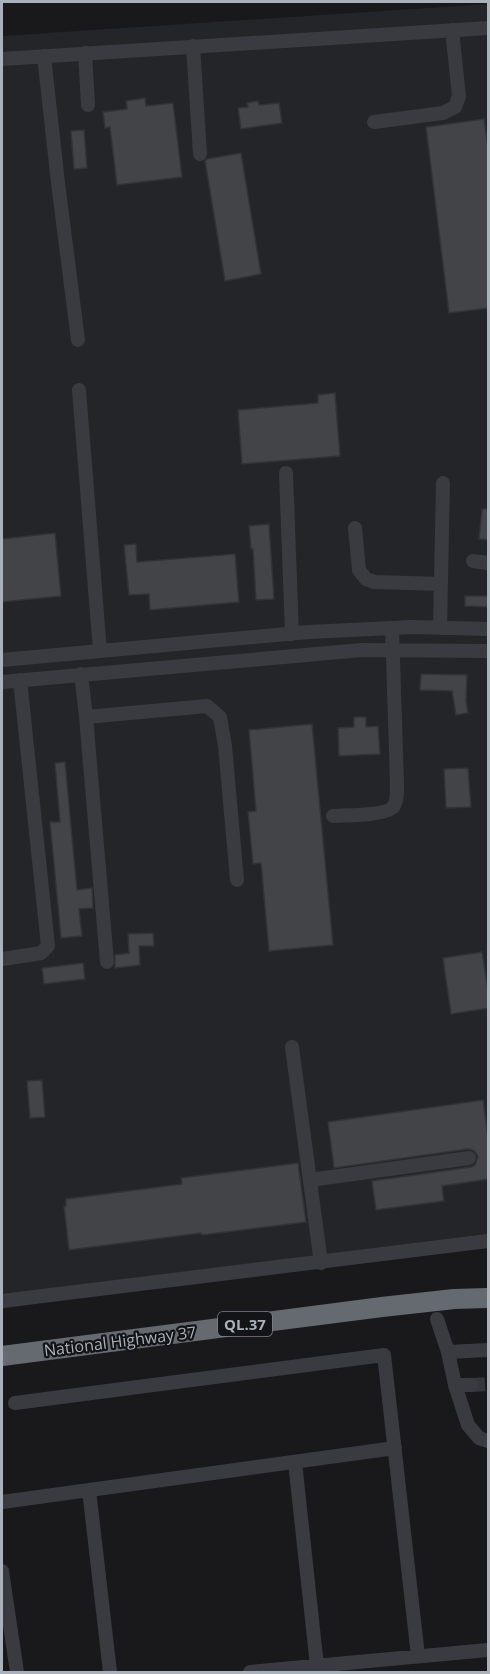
<svg xmlns="http://www.w3.org/2000/svg" width="490" height="1674" viewBox="0 0 490 1674" font-family="'Open Sans',sans-serif">
	<rect width="100%" height="100%" fill="#19191b"/>
	<path fill="#242528" d="M488,4V1240L318,1257L2,1309V36Z"/>
	<path fill="#434448" stroke="#323337" stroke-width="1.5" d="M145,98L146,106L173,103L182,177L117,185L110,127L105,128L103,112L127,109L126,101Z
		M258,101L259,105L279,103L282,123L241,129L238,108L248,107L247,103Z
		M484,119L489,153V308L449,313L426,127Z
		M84,130L87,168L74,169L71,131Z
		M241,153L261,274L225,281L205,161L207,159Z
		M335,393L340,456L242,464L238,410L318,403V395Z
		M482,509H489V540L479,539Z
		M269,524L274,599L256,600L253,549H251L249,526Z
		M55,533L61,596L2,602V539Z
		M136,544L137,562L235,554L239,602L150,610L149,594L129,595L124,545Z
		M465,596H489V607L465,606Z
		M421,674L467,675L466,701L468,713L456,715L452,691L420,690Z
		M354,717H366V727L378,726L380,754L339,756L338,728L354,727Z
		M312,724L333,945L269,951L261,863L253,864L248,812L256,811L249,730Z
		M65,762L77,890L92,888L93,908L79,909L82,936L61,938L50,822H60L55,763Z
		M468,768L471,807L446,808L444,769Z
		M153,933L154,946H139L140,965L115,968V955L129,953L128,934Z
		M482,952L489,997V1008L451,1014L443,958Z
		M83,963L85,979L44,984L42,968Z
		M42,1080L45,1117L30,1118L27,1081Z
		M483,1100L489,1144V1179L442,1186L444,1201L376,1210L372,1181L471,1167L475,1165L478,1157L476,1153L473,1150L468,1149L334,1168L328,1122Z
		M298,1163L306,1222L202,1235L201,1233L69,1250L64,1206H66V1199L182,1184L181,1178Z"/>
	<g fill="none" stroke-linecap="round" stroke-linejoin="round">
		<path stroke="#36373b" stroke-width="14" stroke-dasharray="14 7" stroke-linecap="butt" d="M471,1385L488,1384"/>
		<path stroke="#393b40" stroke-width="14" d="M193,46L200,154
			M85,53L88,105
			M44,56L58,183L78,340
			M2,59L488,28
			M374,122L443,113L455,107L459,96L452,30
			M79,390L100,651
			M286,473L292,634
			M355,528L359,570L366,579L375,582L441,584
			M473,561L488,563
			M440,628L443,483
			M2,660L309,632L412,627L488,629
			M81,674L86,717L207,706L220,717L225,746L237,880
			M2,682L362,650L488,651
			M86,717L107,962
			M333,816C345,815 388,816 394,806C398,799 397,789 397,782L392,628
			M3,959L41,953L48,946L20,680
			M292,1047L321,1263
			M310,1180L469,1158
			M2,1301L488,1241
			M437,1319L448,1352L455,1385H471
			M448,1352L488,1350
			M455,1385L468,1425L479,1438L488,1441
			M15,1403L384,1355L418,1656
			M295,1462L317,1666
			M89,1490L110,1672
			M2,1502L395,1448
			M2,1571L17,1672
			M250,1672L488,1650"/>
		<path stroke="#656a71" stroke-width="20" d="M2,1356L382,1307L454,1299L488,1298"/>
	</g>
	<g text-anchor="middle" dominant-baseline="central" stroke-width="4.5" stroke-linejoin="round" paint-order="stroke">
		<rect fill="#131416" stroke="#7d828a" stroke-width="1.5" x="218" y="1312" width="54" height="24" rx="4.5"/>
		<g font-size="15" font-weight="bold" fill="#abb1bb">
			<text x="245" y="1324">QL.37</text>
		</g>
		<g font-size="16" fill="#abb1bb" stroke="#131416">
			<text transform="translate(120 1341) rotate(-7)">National Highway 37</text>
		</g>
	</g>
	<rect width="490" height="1674" fill="none" stroke="#abb1bb" stroke-width="6"/>
</svg>
